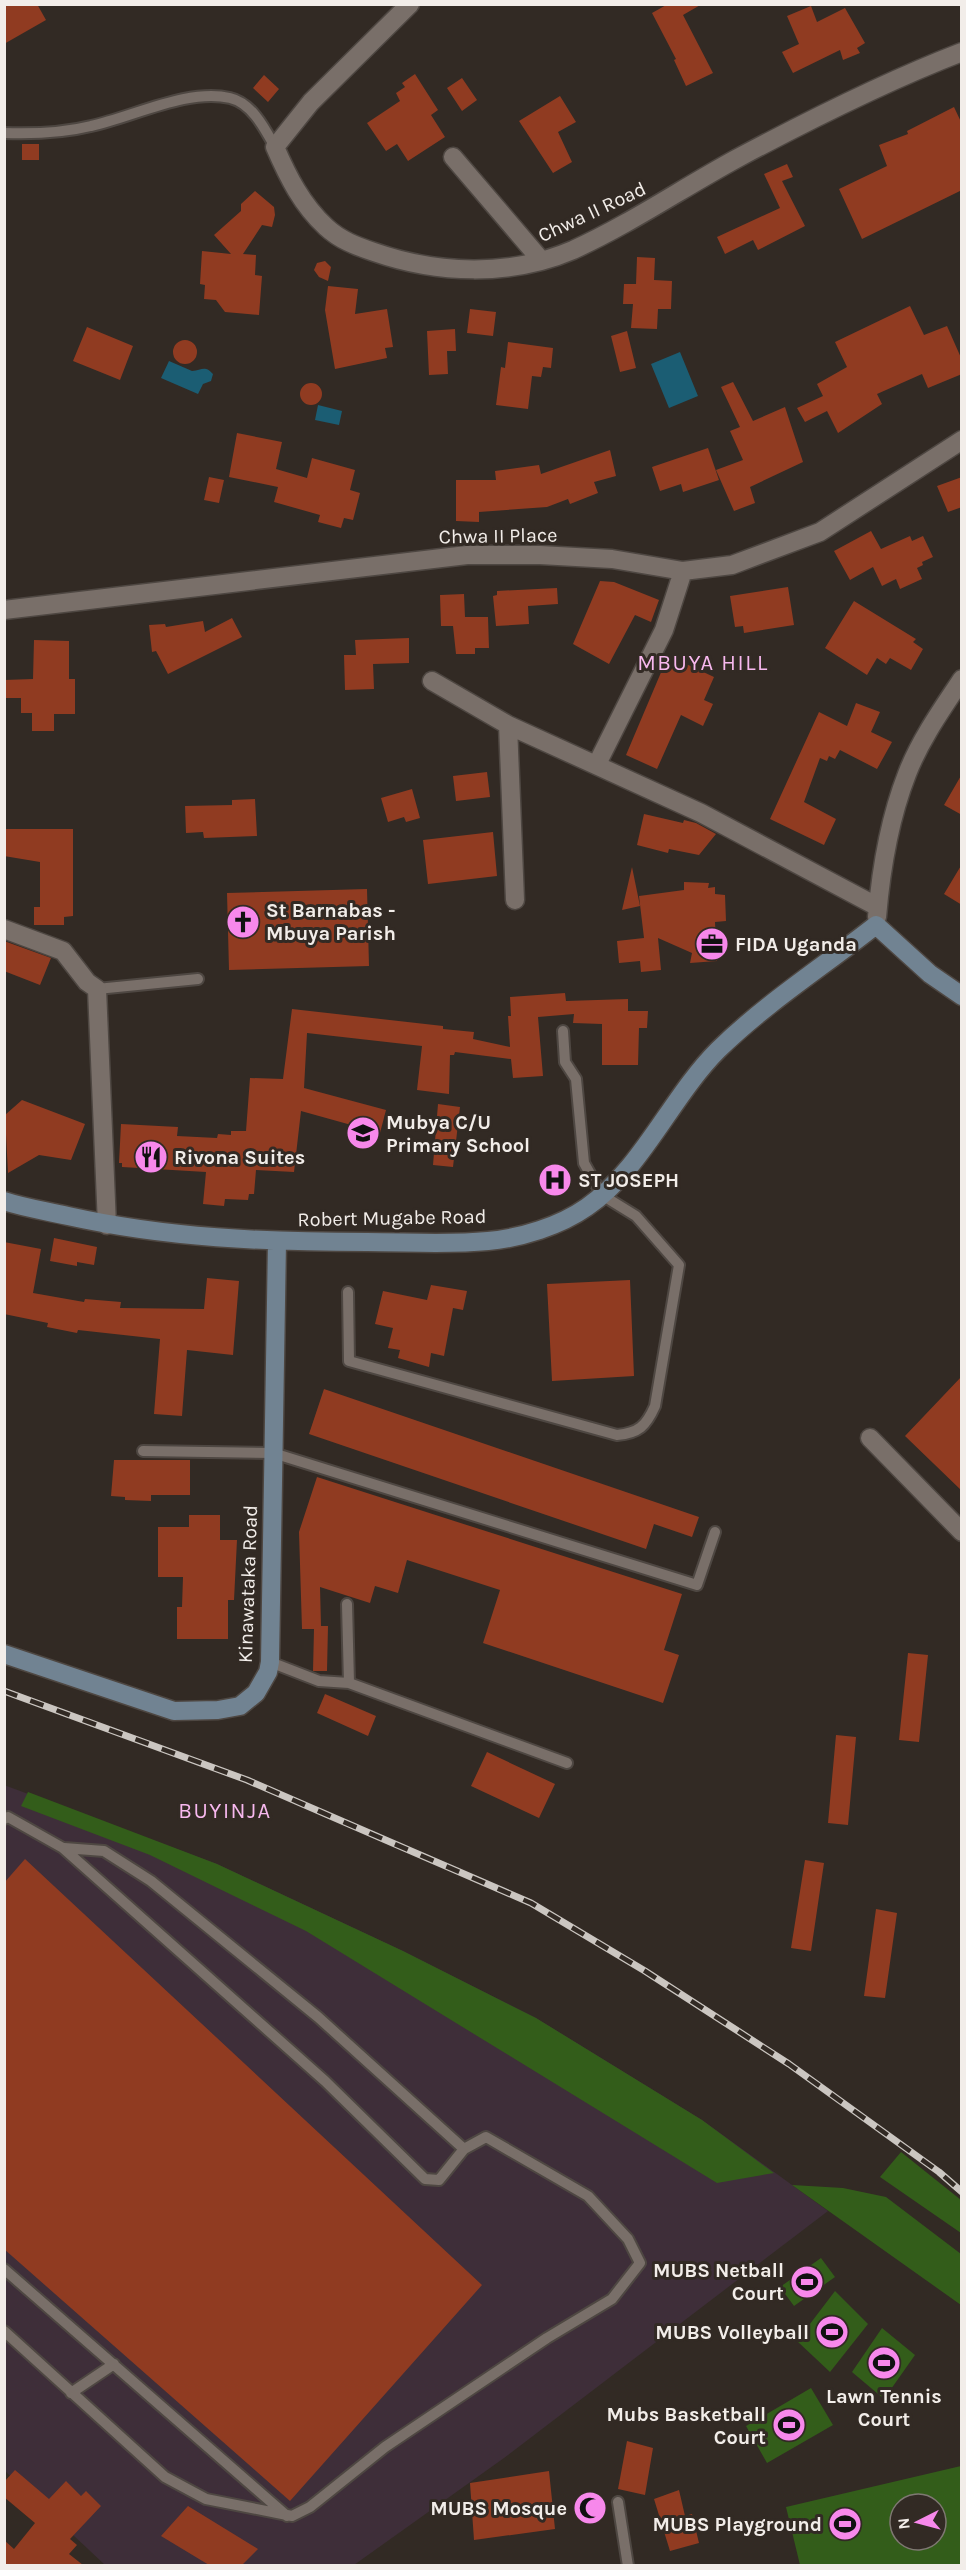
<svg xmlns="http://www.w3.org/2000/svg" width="966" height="2570" viewBox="0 0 966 2570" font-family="Karla,sans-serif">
	<rect width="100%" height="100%" fill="#322a24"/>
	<path fill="#3e2e39" d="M4,1785L217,1864L403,1951L536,2018L702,2120L828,2211L504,2458L354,2565H105L5,2471Z"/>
	<path fill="#335d1a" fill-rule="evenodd" d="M28,1792L217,1864L403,1951L536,2018L702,2120L774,2173L717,2183L306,1931L150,1855L21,1806Z
		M901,2152L961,2200V2233L880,2177Z
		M792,2185L843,2188L886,2197L961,2254V2305Z
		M821,2258L835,2277L794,2306L780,2287Z
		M835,2291L868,2324L830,2372L797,2341Z
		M882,2328L915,2355L884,2399L852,2372Z
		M811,2388L833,2425L767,2463L746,2426Z
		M961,2466V2565H800L786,2507ZM900,2504H936V2540H900Z"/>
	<path fill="#1b5d73" d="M680,352L698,396L669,408L651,364Z
		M169,361L192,371C202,370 205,365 213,374L211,381L203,384L198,394L161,378Z
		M318,405L342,411L339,425L315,420Z"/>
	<path fill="#903b21" d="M4,4H37L46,20L4,44Z
		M668,4H702L683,15L713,73L686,86L674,60L676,59L652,13Z
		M811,6L817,22L845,8L865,43L857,48L860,53L843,60L840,50L793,73L782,52L799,44L787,16Z
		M415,74L438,110L431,115L445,137L408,161L397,144L386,151L367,123L400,101L396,93L405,87L402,83Z
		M264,75L279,89L268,102L253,88Z
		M462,78L477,100L462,111L447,88Z
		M560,96L576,122L558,132L572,162L553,173L519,121Z
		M954,107L962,124V190L862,239L839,189L887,166L879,145L908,134L907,131Z
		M22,144H39V160H22Z
		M787,164L793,177L782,181L805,226L758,250L753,240L725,254L717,237L780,208L764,174Z
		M255,191L274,207L275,215L272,227L262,225L243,254L256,255L255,275L262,276L259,315L225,312L216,300L204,299L205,285L200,284L202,251L231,254L214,235L241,211V204Z
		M637,257L655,258L654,280L672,281L671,309H658L657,329L631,328L633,304H623L624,284H636Z
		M325,261L331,267L328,281L319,277L314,270L317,263Z
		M328,286L358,289L355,314L387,309L393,347L385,348L387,358L335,369L325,310Z
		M910,306L924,335L947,326L962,360V374L928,388L922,374L877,394L882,404L838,433L827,411L805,422L797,408L823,396L817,384L847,367L835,342Z
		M470,309L496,312L493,336L467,333Z
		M87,327L133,346L120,380L73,361Z
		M455,329L456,351H447L448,374L429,375L427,331Z
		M627,331L636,368L620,372L611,336Z
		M173 352a12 12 0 1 1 24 0a12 12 0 1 1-24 0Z
		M508,342L553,348L551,368L543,367L541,377L532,376L528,409L496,405L501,367L505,368Z
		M733,382L753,421L785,407L803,462L750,487L755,503L734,511L716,470L743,460L730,431L740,427L721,387Z
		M300 394a11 11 0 1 1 22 0a11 11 0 1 1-22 0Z
		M237,433L282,442L276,469L307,478L312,458L355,470L350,490L360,493L353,520L344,518L341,528L318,522L320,515L274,502L278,487L229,477Z
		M708,448L719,480L683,492L681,484L660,491L652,467Z
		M610,450L616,476L594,482L598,493L570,504L568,499L547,507L479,512V522L456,521V480H496L495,471L539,465L541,474Z
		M209,477L224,480L219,503L204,500Z
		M962,477V507L948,512L937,486Z
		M871,531L881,549L910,536L912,541L923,536L933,557L922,562L923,565L917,568L922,579L900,589L896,579L882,586L873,567L850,580L834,551Z
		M600,581L614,582L659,600L651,622L635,615L609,664L573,644Z
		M788,587L794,625L744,633L743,626L735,627L730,596Z
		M557,588L558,604L528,606L529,624L496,626L493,596L497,595V591Z
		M464,594L465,617H488L489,648H475V654H456L453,626H441L440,595Z
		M854,601L916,639L913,642L923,649L911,670L890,658L886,664L877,658L867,675L825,648Z
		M232,618L242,637L168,674L156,651L152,652L149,625L165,624L166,627L203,621L205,632Z
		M409,638V663L373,664L374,689L345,690L344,655H356L355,640Z
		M34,640L69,641V679H75V714H54V731H32V713H21V698H4V680L33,679Z
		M665,663L681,670L684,663L714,677L704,700L713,704L703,726L681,715L657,769L626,755Z
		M856,703L880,712L871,732L892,742L877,769L840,750L835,759L829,756L827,761L820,758L804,802L836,819L824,845L770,819L819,712L847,726Z
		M487,772L490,797L456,801L453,776Z
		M962,774V815L944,805Z
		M412,789L420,818L406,822L404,817L388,822L381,798Z
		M255,799L257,836L204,838L203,832L186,833L185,806L232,805V800Z
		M644,814L683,823L684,820L696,823L716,834L699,855L669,849L668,853L637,845Z
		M4,829H73V916L64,917V925H34V907H40V862L4,856Z
		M493,832L497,876L428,884L423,840Z
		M962,864V905L944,894Z
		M632,867L640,906L622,910Z
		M684,882L709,883L708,888L715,887V894L725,895L726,921L715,922L717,961L690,963L692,953L658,938L661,970L641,972L640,961L619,963L617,941L644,938L639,896L684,890Z
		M367,889L369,966L229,970L227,893Z
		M4,941L51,958L40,985L4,971Z
		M565,993L566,1001L628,999V1011H648L647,1028H639L638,1065H602V1024L573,1023L574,1014L538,1017L543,1076L513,1078L511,1059L455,1052L454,1055H450L449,1094L417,1090L422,1046L307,1033L304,1088L386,1110L380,1133L301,1111L294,1172L256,1170L254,1194H249L248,1200L225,1199L224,1206L203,1204L206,1172L122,1167V1163H119L121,1124L178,1127L177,1136L217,1138L218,1134L231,1135V1131H246L250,1078L283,1079L292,1009L443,1026V1029L474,1032L473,1039L510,1047L508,1016H511L510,997Z
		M22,1100L85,1124L71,1160L39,1155L8,1173L5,1115Z
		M438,1104L460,1107L453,1167L433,1165Z
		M54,1238L97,1247L94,1265L77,1262V1266L50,1261Z
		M4,1242L41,1249L33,1293L84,1302L85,1299L121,1302L120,1308L204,1309L207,1278L239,1281L233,1355L187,1350L182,1416L154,1414L160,1339L78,1330L77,1333L47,1327L48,1323L4,1314Z
		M630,1280L634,1376L552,1381L547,1284Z
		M431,1285L467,1291L463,1310L453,1308L444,1356L431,1353L429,1367L398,1358L400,1350L388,1348L393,1328L375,1324L383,1291L427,1300Z
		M962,1376V1491L905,1436Z
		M324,1389L699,1517L692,1537L654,1524L646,1549L309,1434Z
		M114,1460H190V1495H151V1501L125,1500V1497L111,1496Z
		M317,1477L682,1594L664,1650L679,1655L663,1703L483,1643L500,1590L407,1560L398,1593L375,1586L370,1603L320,1587L321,1626H328L327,1671H313L314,1629H302L299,1532Z
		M189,1515H220V1540H237L234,1600H228V1639H177V1607H182L183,1577H158V1527H189Z
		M908,1653L928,1655L919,1742L899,1740Z
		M325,1694L376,1716L368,1736L317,1713Z
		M836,1735L856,1737L848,1825L828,1823Z
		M487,1752L555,1784L539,1818L471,1786Z
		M25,1859L482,2285L290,2501L4,2249V1883Z
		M805,1860L824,1863L811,1951L791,1948Z
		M876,1909L897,1913L885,1998L864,1996Z
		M627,2441L653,2448L645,2495L618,2489Z
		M15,2470L49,2499L66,2481L81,2496L86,2491L101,2506L70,2539L77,2545L69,2554L83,2565H4V2540L14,2549L35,2523L4,2497V2482Z
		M549,2471L555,2529L474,2540L470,2483Z
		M679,2490L685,2516L692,2514L699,2543L670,2551L654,2499Z
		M188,2506L258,2549L242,2565H209L161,2536Z"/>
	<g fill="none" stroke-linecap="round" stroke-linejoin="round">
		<defs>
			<path id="lane" d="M4,133C33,134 63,133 91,126C133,117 188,88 230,98C252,103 265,129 275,147
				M97,989L198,979
				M348,1292L349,1361L617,1435C639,1433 646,1426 655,1406L679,1265L636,1216L602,1195L584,1163L576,1079L565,1062L563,1031
				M143,1451L273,1453L697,1585L715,1532
				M270,1662L319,1681L349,1683L347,1604
				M349,1683L567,1763
				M4,1819L8,1817L63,1848L325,2081L425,2179L439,2180L464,2149L486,2137L588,2196L628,2239L640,2263L612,2299L547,2338L385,2447L310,2507L292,2516L206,2499L165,2477L4,2331
				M64,1848L104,1851L151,1881L318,2017L464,2149
				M4,2269L287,2516
				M71,2393L114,2364
				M618,2502L628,2566"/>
			<path id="street" d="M410,4L311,102L275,147C288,177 302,205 326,227C340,240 356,246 374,252C437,274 510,277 573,250C630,224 681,189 736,159C809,120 884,82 962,52
				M453,157L541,260
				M4,610L467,555H540L612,559L683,571L732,565L820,532L962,440
				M432,681L508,725L701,813L878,907
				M508,725L515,900
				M597,764L664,630L683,571
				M877,917C881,869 889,820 907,774C920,740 942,709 962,679
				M4,929L63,951L87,982L97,989L107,1225
				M870,1438L962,1532"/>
			<path id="secondary" d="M4,1201C25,1208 47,1211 68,1216C167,1238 266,1242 367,1242C407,1242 448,1245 488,1241C521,1238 560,1226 587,1207C642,1169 671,1097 718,1050C766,1003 824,966 876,925L930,974L962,996
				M4,1654L174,1711L218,1710L240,1706L256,1693L268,1672L270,1662L277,1242"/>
		</defs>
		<use href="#lane" stroke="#4e4742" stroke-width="14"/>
		<use href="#street" stroke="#4e4742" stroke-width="21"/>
		<use href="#secondary" stroke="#4e4742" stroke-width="21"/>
		<use href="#lane" stroke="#796f69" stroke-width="10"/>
		<use href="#street" stroke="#796f69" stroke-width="18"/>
		<use href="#secondary" stroke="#718392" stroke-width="18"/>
		<defs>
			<path id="rail" d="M4,1691L247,1780L531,1903L645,1971L789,2064L939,2172L962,2192"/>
		</defs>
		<use href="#rail" stroke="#cbc6c1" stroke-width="7"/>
		<use href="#rail" stroke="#322a24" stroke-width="4.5" stroke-dasharray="14" stroke-linecap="butt"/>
	</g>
	<defs>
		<symbol id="church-disc" viewBox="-11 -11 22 22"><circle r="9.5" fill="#f788eb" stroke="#322a24"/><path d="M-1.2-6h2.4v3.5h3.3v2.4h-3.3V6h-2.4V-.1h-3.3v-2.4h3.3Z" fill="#111"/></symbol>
		<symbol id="office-disc" viewBox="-11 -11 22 22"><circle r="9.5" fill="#f788eb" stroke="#322a24"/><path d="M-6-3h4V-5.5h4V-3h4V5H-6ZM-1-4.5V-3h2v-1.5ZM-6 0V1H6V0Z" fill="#111"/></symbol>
		<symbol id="school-disc" viewBox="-11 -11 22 22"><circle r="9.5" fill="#f788eb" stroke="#322a24"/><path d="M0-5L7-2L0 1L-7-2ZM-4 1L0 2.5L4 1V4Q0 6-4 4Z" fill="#111"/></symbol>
		<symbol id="restaurant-disc" viewBox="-11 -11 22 22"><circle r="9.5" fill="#f788eb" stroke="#322a24"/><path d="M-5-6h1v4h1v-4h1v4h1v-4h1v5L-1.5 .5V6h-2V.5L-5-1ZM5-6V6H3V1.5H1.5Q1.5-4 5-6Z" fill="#111"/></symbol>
		<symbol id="hospital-disc" viewBox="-11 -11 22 22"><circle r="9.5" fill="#f788eb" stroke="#322a24"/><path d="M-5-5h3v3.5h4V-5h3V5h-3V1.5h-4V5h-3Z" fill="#111"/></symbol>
		<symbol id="stadium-disc" viewBox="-11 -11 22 22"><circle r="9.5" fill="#f788eb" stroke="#322a24"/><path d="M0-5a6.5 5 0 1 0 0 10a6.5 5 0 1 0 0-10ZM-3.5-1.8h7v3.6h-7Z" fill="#111"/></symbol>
		<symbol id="mosque-disc" viewBox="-11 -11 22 22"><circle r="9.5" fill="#f788eb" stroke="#322a24"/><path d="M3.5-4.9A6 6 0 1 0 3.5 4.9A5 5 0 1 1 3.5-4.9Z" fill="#111"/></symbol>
	</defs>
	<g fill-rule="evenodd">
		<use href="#church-disc" x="224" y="903" width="38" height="38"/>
		<use href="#office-disc" x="693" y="925" width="38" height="38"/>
		<use href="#school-disc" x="344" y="1114" width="38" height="38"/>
		<use href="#restaurant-disc" x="132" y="1138" width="38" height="38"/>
		<use href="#hospital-disc" x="536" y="1161" width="38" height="38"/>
		<use href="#stadium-disc" x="788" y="2263" width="38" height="38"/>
		<use href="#stadium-disc" x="813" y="2313" width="38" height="38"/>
		<use href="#stadium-disc" x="865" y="2344" width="38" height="38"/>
		<use href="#stadium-disc" x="770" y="2406" width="38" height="38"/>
		<use href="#mosque-disc" x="571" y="2489" width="38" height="38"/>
		<use href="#stadium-disc" x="826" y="2505" width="38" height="38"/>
	</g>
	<g text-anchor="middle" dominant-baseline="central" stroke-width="6" stroke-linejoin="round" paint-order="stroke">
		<g font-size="20" fill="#f2ede9" stroke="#322a24">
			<text transform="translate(592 212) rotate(-25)">Chwa II Road</text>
			<text transform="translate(498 536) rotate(-1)">Chwa II Place</text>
			<text transform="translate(392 1218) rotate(-1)">Robert Mugabe Road</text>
			<text transform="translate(248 1584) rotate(-88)">Kinawataka Road</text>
		</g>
		<g font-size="20" font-weight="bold" fill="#f2ede9" stroke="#322a24" text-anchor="start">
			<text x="266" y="910">St Barnabas -<tspan x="266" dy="23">Mbuya Parish</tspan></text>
			<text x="735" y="944">FIDA Uganda</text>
			<text x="386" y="1122">Mubya C/U<tspan x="386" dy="23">Primary School</tspan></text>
			<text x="174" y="1157">Rivona Suites</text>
			<text x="578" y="1180">ST JOSEPH</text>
			<text x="784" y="2270" text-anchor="end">MUBS Netball<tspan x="784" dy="23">Court</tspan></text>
			<text x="809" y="2332" text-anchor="end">MUBS Volleyball</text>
			<text x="884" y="2396" text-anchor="middle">Lawn Tennis<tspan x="884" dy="23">Court</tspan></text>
			<text x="766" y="2414" text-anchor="end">Mubs Basketball<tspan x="766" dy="23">Court</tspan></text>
			<text x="567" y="2508" text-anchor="end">MUBS Mosque</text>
			<text x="822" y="2524" text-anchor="end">MUBS Playground</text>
		</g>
		<g font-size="22" letter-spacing="1.5" fill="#f7b8ee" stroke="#322a24">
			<text x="703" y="663">MBUYA HILL</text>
			<text x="225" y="1811">BUYINJA</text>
		</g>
	</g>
	<rect width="966" height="2570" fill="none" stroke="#f2ede9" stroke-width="12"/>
	<g transform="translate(918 2522) rotate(264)"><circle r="28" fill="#322a24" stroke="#7f7873" stroke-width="1.5"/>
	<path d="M0-4.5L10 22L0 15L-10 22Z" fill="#f788eb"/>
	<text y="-9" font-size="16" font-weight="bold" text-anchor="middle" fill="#f2ede9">N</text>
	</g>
</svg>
